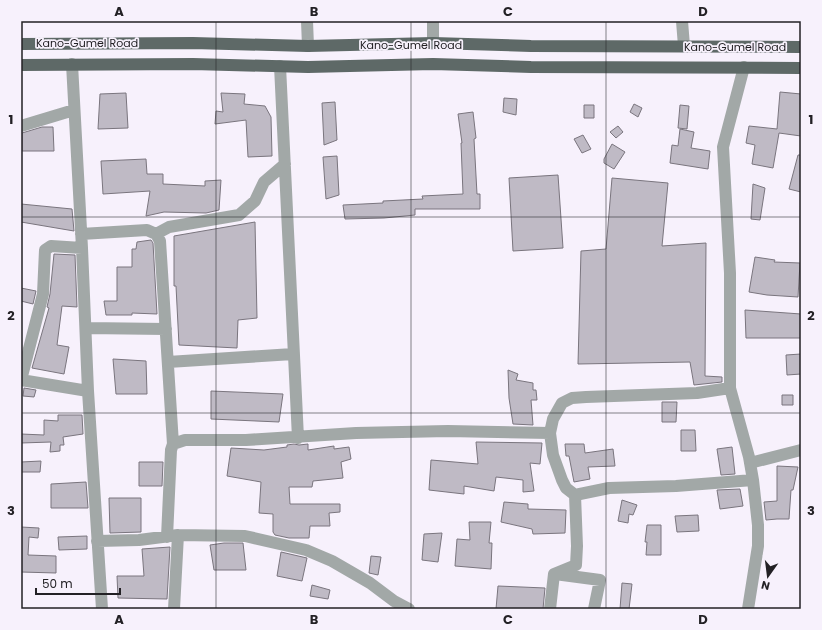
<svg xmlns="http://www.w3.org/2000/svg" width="822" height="630" viewBox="0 0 822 630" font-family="Poppins,sans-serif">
	<rect width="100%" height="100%" fill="#f7f1fc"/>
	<path fill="#bfbac5" stroke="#7a757e" d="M780,92L801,94V136L779,133L773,168L752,164L755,145L746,143L749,126L777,129Z
		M126,93L128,128L98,129L100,94Z
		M221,93L245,94L244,104L265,106L271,117L272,156L248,157L246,120L215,124L216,111L223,112Z
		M504,98L517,99L516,115L503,112Z
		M335,102L337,140L324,145L322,103Z
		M634,104L642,108L638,117L630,112Z
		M584,105H594V118H584Z
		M680,105L689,106L687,129L678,128Z
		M473,112L476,138L474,139L477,194H480V209H415V215L384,218L345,219L343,205L383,203V201L423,199L422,196L463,194L461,143H462L458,114Z
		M618,126L623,132L616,138L610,132Z
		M42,127H53L54,151H22V133Z
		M680,129L694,132L691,148L710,151L708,169L670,163L672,145L678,146Z
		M583,135L591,149L582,153L574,139Z
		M612,144L625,152L614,169L604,163V159Z
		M798,155H801V192L789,189Z
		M337,156L339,195L326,199L323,157Z
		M146,159L147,174H163V184L205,186V181L221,180L219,210L206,213L164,212L146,216L150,191L103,194L101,161Z
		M558,175L563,248L513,251L509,178Z
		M612,178L668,183L662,246L706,243L705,376L722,377V382L694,385L690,362L578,364L581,251L606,249Z
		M753,184L765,188L760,220L751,219Z
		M21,204L72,209L74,231L21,222Z
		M255,222L257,318L238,320L237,348L179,345L176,286H174V236Z
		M151,240L153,243L157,314L132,313V315H106L104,301H117V267H132V249H136L137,242Z
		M54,254L75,255L77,307L62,306L57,345L69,347L64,374L32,368L49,308L47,307L50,294Z
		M755,257L775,260L774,262L800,263L798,297L767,295L749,292Z
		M21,288L36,291L33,304L21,301Z
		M745,310L801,314V338H746Z
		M801,354V374L787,375L786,355Z
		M113,359L146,361L147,394H116Z
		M508,370L518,374L516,380L533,383V390H536L537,400H531L533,425L513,424L509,398Z
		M24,388L36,390L34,397L23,396Z
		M211,391L283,394L279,422L211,419Z
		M782,395H793V405H782Z
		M662,402H677L676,422H662Z
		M58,415H82L83,434L63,437L64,445H60V451L50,452L51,442L21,443V434L44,435V420L58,421Z
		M681,430H695L696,451H681Z
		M476,442L542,443L540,464L530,463L534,491L523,492V480L496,477L494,491L464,486V494L429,490L431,460L478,464Z
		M294,444L299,445L308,444V450L334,446V449L349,447L351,459L341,462L343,478L313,481L312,487H289L290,504H340V512L329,513L330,526H310L309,538H289L275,535L273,532V514L259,513L261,482L227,476L231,448L264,450L287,447V445Z
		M565,444H584L585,453L613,449L615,466L588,467L590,479L574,482L569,456H566Z
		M732,447L735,474L721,475L717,449Z
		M41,461L40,472H21V462Z
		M139,462H163L162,486H139Z
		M777,466L798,467L793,490H791L789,519H777L766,520L764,502L777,501Z
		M86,482L88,508H51V484Z
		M740,489L743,506L720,509L717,490Z
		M109,498H141V532L110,533Z
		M622,500L637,505L633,515L629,514L628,523L618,521Z
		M504,502L528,504V509L566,510L565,533L533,534L532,529L501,522Z
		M698,515L699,531L677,532L675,516Z
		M469,522H491L489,543H492L491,569L455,566L457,539L470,540Z
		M647,525H661V555H646L647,542H645Z
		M21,527L39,528L38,538L29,537L28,555L56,556V573L21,572Z
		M442,533L438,562L422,560L424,534Z
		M87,536V549L59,550L58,537Z
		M224,543H243L246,570H214L210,545Z
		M170,547L167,599L118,598L117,576H144L142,549Z
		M281,552L307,558L302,581L277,576Z
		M371,556L381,557L378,575L369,573Z
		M622,583L632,584L629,609H620Z
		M312,585L330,590L328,599L310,596Z
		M498,586L545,588L543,609H496Z"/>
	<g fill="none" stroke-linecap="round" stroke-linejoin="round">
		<path stroke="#a2a8a7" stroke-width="12" d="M307,21L308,46
			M433,21V43
			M682,21L684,46
			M72,64L82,248L88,391L102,609
			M280,66L298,438
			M744,67L723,147L730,273V388L749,457L753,480L758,525V546L748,609
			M21,126L74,110
			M81,234L147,230L156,234L160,241L173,444L171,450L167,537
			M156,234L169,227L239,215L255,201L264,182L285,164
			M86,328L166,329
			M168,362L293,354
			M21,380L43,294L45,250L51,246L82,248
			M21,380L88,391
			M730,388L697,393L586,397L572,398L562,403L553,419L550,433L553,455L562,480L566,488L575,495L609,488L676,486L753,480
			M173,444L185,440H246L356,433L448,431L550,433
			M750,463L801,450
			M97,541L139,540L178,535L245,536L306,550L332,561L370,583L394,601L409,609
			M555,574L600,580L594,609
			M174,609L178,535
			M550,609L554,574L576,565L577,546L575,495"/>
		<path stroke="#5e6967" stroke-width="12" d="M21,44L193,43L308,46L433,43L531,46L801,47
			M21,65L193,64L308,67L433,64L531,67L801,68"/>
	</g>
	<path fill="none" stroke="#232125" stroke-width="1" stroke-opacity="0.55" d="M216,21V609M411,21V609M606,21V609M21,217H801M21,413H801"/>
	<g text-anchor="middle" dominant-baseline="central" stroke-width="3.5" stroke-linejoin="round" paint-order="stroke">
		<g font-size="11" fill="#232125" stroke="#f7f1fc">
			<text x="87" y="43">Kano-Gumel Road</text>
			<text x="411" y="45">Kano-Gumel Road</text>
			<text x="735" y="47">Kano-Gumel Road</text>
		</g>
	</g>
	<rect width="822" height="630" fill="none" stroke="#f7f1fc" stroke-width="44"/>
	<g transform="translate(768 576) rotate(194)" stroke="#f7f1fc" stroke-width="3" paint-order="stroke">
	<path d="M0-3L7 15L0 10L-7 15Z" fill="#232125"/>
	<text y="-6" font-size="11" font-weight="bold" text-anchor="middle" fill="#232125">N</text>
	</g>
	<path d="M36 588v6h84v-6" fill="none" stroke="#232125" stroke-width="2"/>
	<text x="42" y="588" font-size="12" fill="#232125" stroke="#f7f1fc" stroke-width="3" paint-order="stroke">50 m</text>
	<rect x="22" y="22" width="778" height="586" fill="none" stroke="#232125" stroke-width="1.5"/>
	<g font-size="13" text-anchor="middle" font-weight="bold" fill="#232125">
		<text x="119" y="16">A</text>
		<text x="314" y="16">B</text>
		<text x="508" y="16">C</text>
		<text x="703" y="16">D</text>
		<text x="11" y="124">1</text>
		<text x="811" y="124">1</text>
		<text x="11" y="320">2</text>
		<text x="811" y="320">2</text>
		<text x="11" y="515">3</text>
		<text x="811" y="515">3</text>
		<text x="119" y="624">A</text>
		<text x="314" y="624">B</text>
		<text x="508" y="624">C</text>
		<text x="703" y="624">D</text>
	</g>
</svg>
